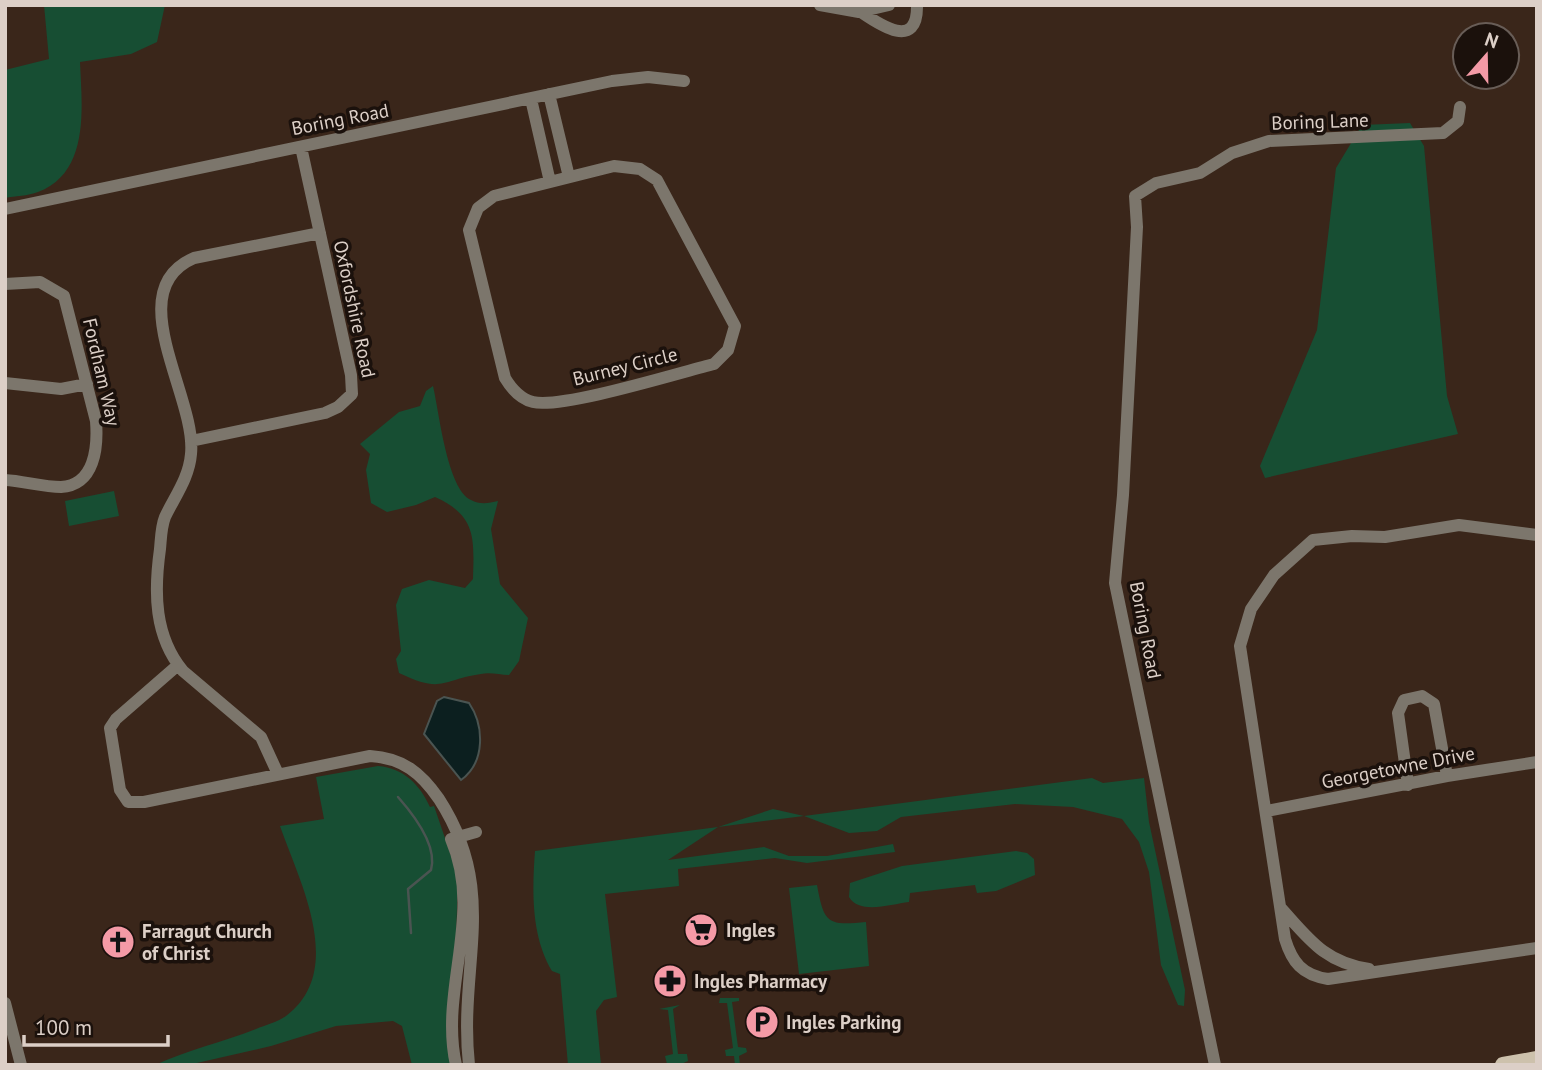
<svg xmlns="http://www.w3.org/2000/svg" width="1542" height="1070" viewBox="0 0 1542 1070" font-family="'PT Sans',sans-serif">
	<rect width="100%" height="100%" fill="#3a261a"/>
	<path fill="#174e33" d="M44,5H165L157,42L131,54L80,62C82,108 90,172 38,192C28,196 15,196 5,198V70L49,59Z
		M1410,123L1424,146L1447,396L1458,434L1265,478L1260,466L1317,330L1336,168L1362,125Z
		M433,386C439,411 447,489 471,500C480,505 489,503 498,501L491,529L500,584L528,618L519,661L509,675C500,675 490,672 481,674C440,680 443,694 399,673L396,659L401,651L396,605L402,589L429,580L465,588L473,579C474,539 477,516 435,497L416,505L387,512L371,503L366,470L370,454L360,444L399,412L420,406L426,391Z
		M114,491L119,516L69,526L65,501Z
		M378,766C404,768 420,785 430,807L434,806L458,876L452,1065H412L402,1026L393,1021L336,1026L271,1046L188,1065H155C187,1050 223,1042 256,1029C265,1025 278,1022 286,1016C347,970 299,881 280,826L324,819L316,777Z
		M1092,778L1103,783L1144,778L1149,822L1185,990L1184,1006L1178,1005L1161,965L1149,872L1139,842L1122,819L1073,807L1015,804L901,817L877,831L849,833L804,816L718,827L668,860L764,847L789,856H827L893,844L895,852L807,863L775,858L678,869L679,886L605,894L617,997L604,1000L596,1011L601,1065H568L560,974L552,971C531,936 532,891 535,851L718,827L773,809L804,816Z
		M1016,851L1027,853L1034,859L1035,875L996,891L977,893L975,885L910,893L909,902C891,904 860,915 849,897L850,883L902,866Z
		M817,885C824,923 827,926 866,922L869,966L799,974L789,888Z
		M720,998H739V1001L732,1002L738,1047L746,1048L747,1052L739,1056L740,1065H735L734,1056H726L725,1050L733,1048L727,1003H719Z
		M680,1005L673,1009L678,1054H687L688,1061L679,1065L667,1064L665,1056L673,1054L668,1010L659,1009Z"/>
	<path fill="#0c1f1f" stroke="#4a5451" stroke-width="2" d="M444,697L469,703C484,725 486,762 461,780L424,734L437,701Z"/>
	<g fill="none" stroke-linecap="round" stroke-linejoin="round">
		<path stroke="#4a5451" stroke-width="2.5" d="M398,797C413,814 438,845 431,870L408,889L411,933"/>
		<path stroke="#7c766c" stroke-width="12" d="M820,5L859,12L889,5
			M861,12C880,25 918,51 917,5
			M549,94L569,177
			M531,99L550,182
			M614,166L640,169L657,180L735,326L728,350L714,364C678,373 562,409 533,402C521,399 511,388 505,378L469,230L478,208L494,196Z
			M5,209L612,81L648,77L684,81
			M5,284L40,282L64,296L96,421C98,447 95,485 61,487C43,487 23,481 5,480
			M5,383L61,389L87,384
			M191,441L325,413L338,407L352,394L351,375L301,147
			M1537,535L1459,525L1385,537L1352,536L1313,540L1274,575L1251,609L1240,646L1285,939C1292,962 1302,975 1328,979L1537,948
			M178,665L116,719L110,728L120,790L128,802H144L370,756C403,758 421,773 439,799C500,893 458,964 469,1065
			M278,774L261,737L183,671C154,636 154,592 160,549C161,539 161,527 165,517C175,496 189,478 191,454C197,397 119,290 194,258L320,233
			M1408,785L1398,713L1404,700L1422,696L1434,704L1447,776
			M1267,811L1447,776L1537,762
			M451,839C484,915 439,989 456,1065
			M451,839L476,832
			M1280,907C1309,939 1324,962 1369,969
			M5,1003L21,1065
			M1215,1065L1115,583L1123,495L1137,227L1135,196L1156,183L1200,173L1232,153L1269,141L1443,133L1458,121L1460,107"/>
		<path stroke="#cdc1ac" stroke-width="16" d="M1503,1065L1537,1059"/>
	</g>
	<defs>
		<symbol id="supermarket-disc" viewBox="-11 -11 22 22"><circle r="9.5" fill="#f49aa6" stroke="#1b110c"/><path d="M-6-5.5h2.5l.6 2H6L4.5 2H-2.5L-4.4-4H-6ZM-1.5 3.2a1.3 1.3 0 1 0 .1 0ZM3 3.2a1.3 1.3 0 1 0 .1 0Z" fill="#111"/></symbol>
		<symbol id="church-disc" viewBox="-11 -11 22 22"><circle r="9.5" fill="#f49aa6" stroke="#1b110c"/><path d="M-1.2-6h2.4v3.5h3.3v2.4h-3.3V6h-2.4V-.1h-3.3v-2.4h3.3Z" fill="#111"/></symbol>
		<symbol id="pharmacy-disc" viewBox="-11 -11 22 22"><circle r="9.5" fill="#f49aa6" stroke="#1b110c"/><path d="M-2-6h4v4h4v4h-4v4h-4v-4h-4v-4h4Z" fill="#111"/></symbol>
		<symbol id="parking-disc" viewBox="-11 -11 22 22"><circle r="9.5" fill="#f49aa6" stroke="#1b110c"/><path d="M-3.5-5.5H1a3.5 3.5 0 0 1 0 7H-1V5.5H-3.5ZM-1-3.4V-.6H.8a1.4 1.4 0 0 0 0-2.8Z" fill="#111"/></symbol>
	</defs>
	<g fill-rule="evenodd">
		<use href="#supermarket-disc" x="682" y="911" width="38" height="38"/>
		<use href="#church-disc" x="99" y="923" width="38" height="38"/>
		<use href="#pharmacy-disc" x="651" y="962" width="38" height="38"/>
		<use href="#parking-disc" x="743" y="1003" width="38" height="38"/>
	</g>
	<g text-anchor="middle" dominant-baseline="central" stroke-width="7" stroke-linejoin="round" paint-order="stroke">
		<g font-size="19" fill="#dccfc7" stroke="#1b110c">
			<text transform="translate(340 119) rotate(-11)">Boring Road</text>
			<text transform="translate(1320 121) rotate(-2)">Boring Lane</text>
			<text transform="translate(355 309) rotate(78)">Oxfordshire Road</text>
			<text transform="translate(625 366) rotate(-14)">Burney Circle</text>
			<text transform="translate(102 372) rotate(77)">Fordham Way</text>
			<text transform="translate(1146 630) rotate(79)">Boring Road</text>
			<text transform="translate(1398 767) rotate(-11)">Georgetowne Drive</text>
		</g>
		<g font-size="19" font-weight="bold" fill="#dccfc7" stroke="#1b110c" text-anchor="start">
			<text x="726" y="930">Ingles</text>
			<text x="142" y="931">Farragut Church<tspan x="142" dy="22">of Christ</tspan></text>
			<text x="694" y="981">Ingles Pharmacy</text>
			<text x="786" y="1022">Ingles Parking</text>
		</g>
	</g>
	<rect width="1542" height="1070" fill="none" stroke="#dccfc7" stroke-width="14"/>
	<g transform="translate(1486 56) rotate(20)"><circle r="33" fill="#1b110c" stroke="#685d57" stroke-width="2"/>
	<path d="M0-5L12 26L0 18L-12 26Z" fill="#f49aa6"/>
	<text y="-10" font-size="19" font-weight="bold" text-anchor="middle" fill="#dccfc7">N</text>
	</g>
	<path d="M24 1035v10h144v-10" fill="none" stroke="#dccfc7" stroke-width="3.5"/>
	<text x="35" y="1035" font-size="21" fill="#dccfc7" stroke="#1b110c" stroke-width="5" paint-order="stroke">100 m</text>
</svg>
